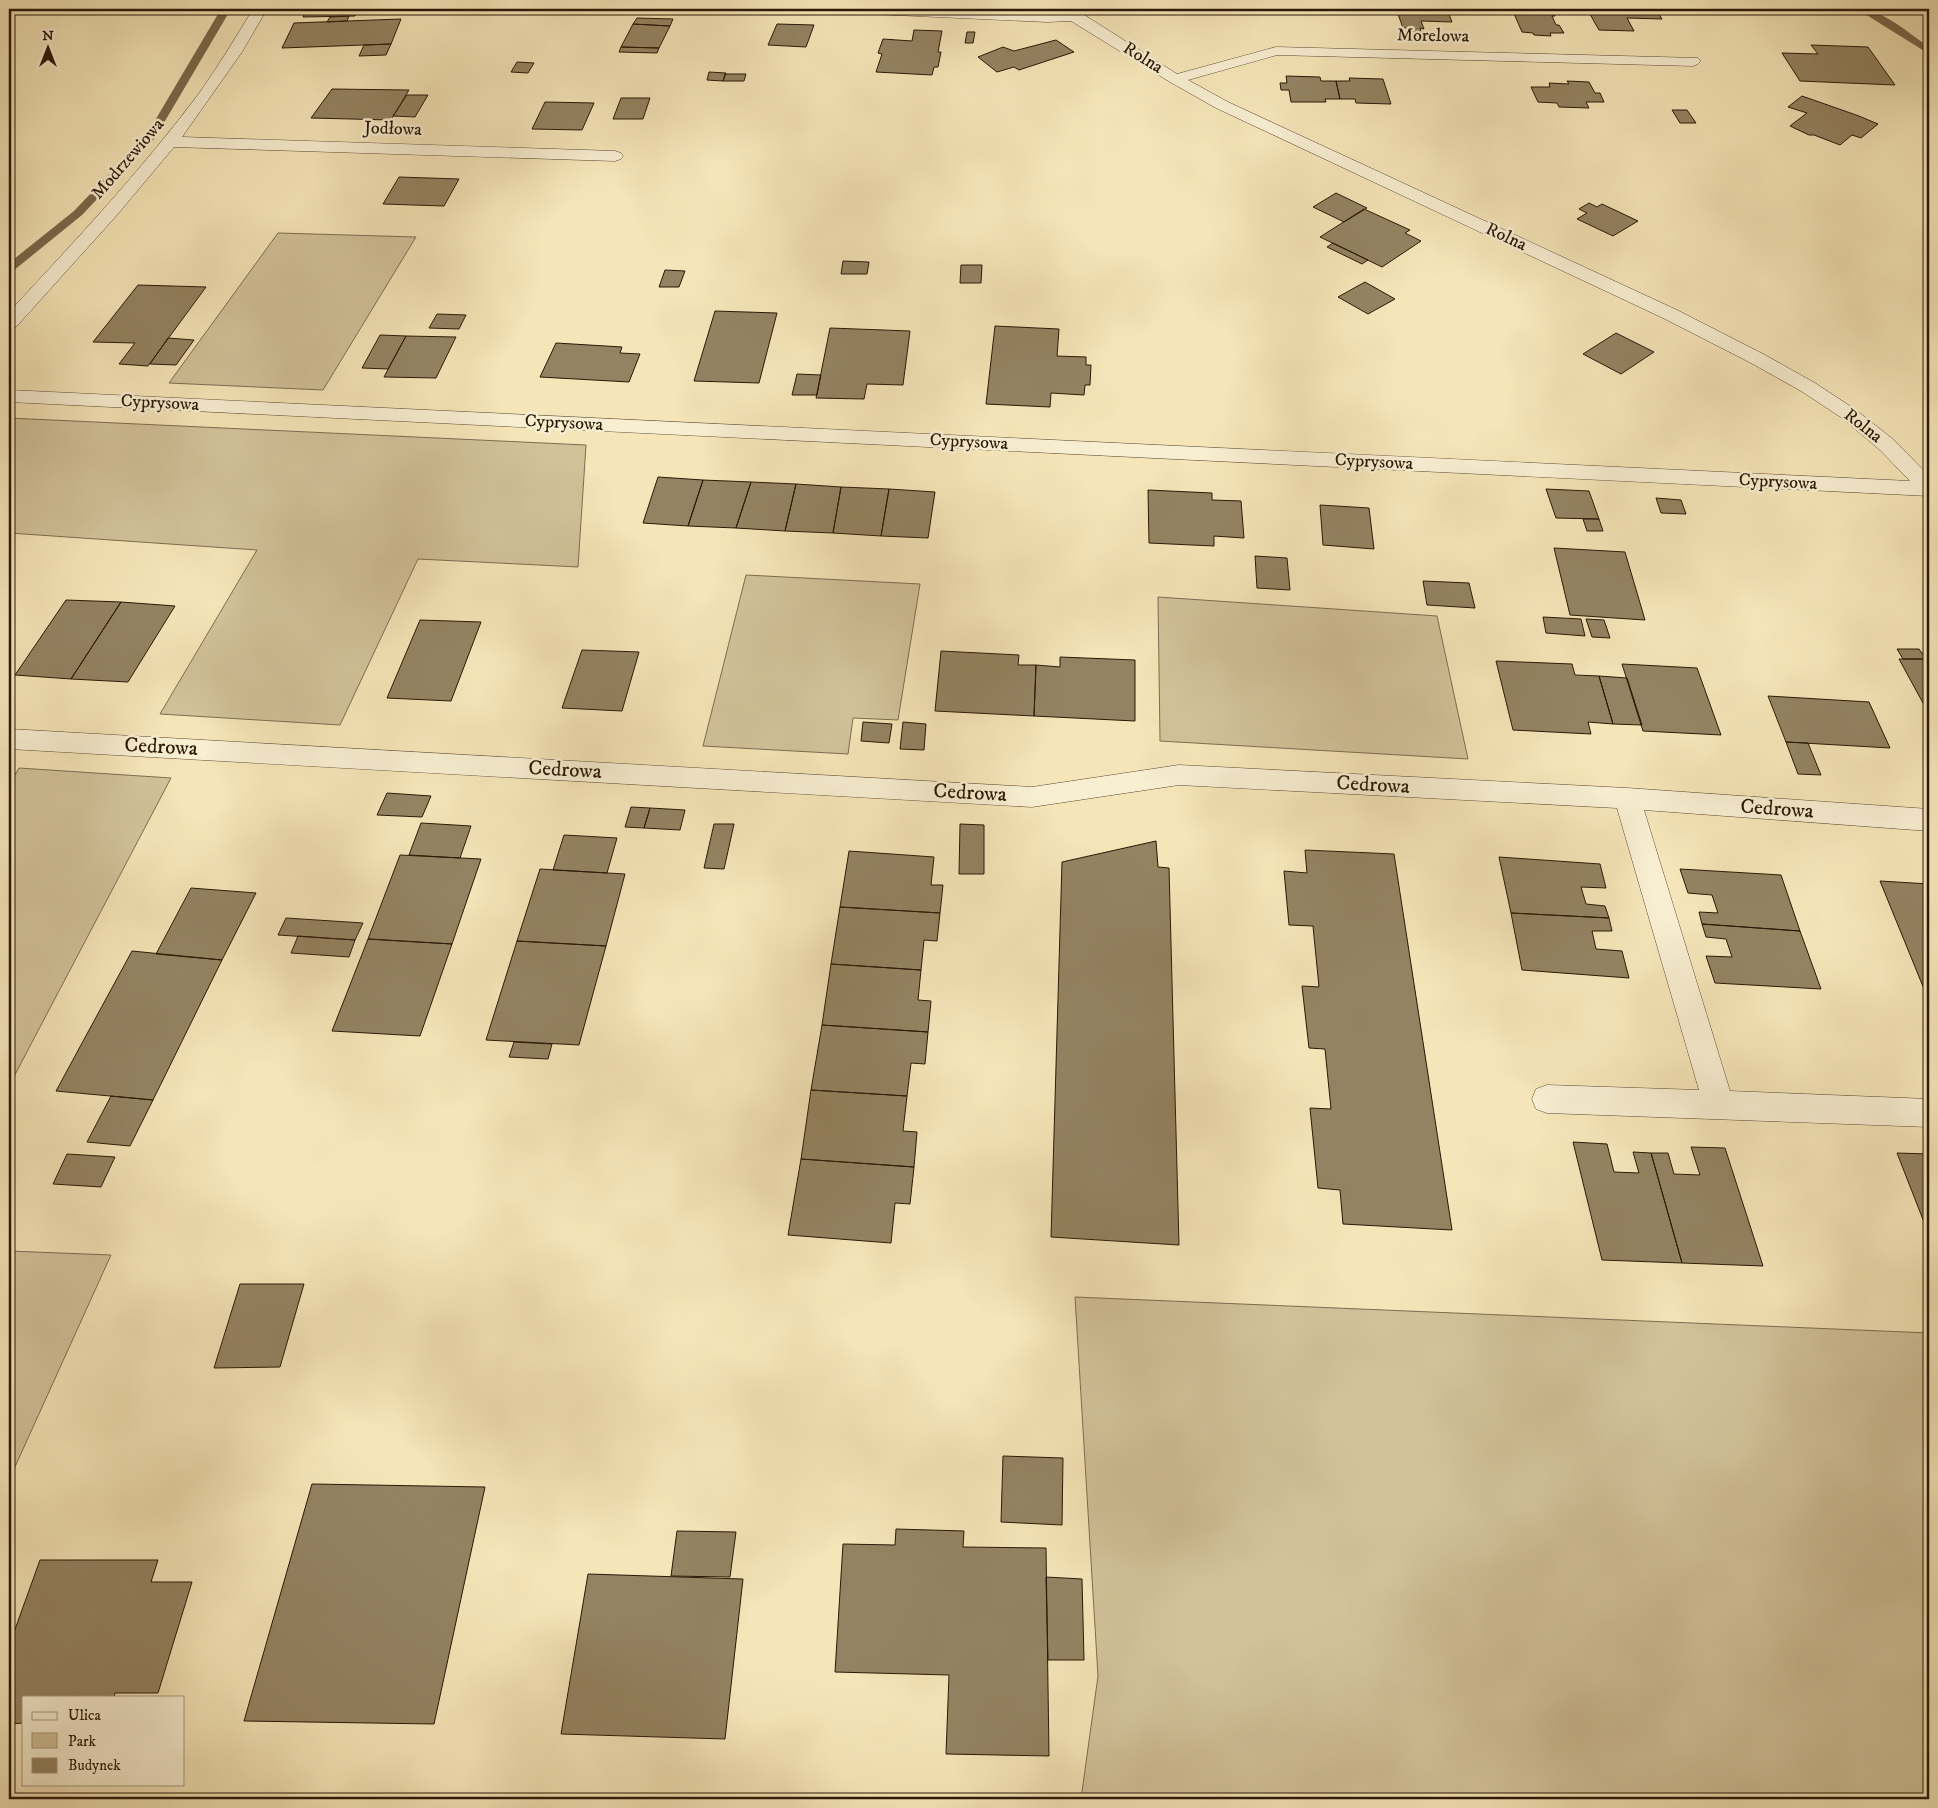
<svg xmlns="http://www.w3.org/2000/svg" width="1938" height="1808" viewBox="0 0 1938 1808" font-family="'IM FELL DW Pica',serif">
	<rect width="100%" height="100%" fill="#f5e5b8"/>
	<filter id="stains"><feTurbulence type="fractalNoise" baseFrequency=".004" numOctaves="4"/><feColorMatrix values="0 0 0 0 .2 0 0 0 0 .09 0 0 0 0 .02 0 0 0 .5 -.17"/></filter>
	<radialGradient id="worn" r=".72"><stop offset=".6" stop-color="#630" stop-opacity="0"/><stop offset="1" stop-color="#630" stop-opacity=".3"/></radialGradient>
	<path fill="#d2c29a" stroke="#7e6d50" d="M278,233L416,237L323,390L169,383Z
		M9,418L586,445L578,567L418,559L340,725L160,714L257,550L9,533Z
		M746,575L920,584L898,720L853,718L848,754L703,746Z
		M1158,597L1437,616L1468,759L1160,741Z
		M19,768L171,778L9,1086V785Z
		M9,1251L111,1255L9,1480Z
		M1075,1297L1929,1333V1799H1081L1098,1676Z"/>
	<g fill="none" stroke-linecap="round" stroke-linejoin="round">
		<path fill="#7a694c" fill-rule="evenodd" d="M221,9H231L155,138L82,215L13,271L9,272V263L74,211L147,134Z
			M1857,9C1883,9 1908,33 1929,47V54Z"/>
	</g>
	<path fill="#948362" stroke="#2a1805" d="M307,9H359L355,16L303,17Z
		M1408,9H1447L1452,22L1421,21L1424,29L1420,28L1421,32L1408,31L1407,28H1403L1398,14H1409Z
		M1512,9H1552L1555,16H1552L1556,25H1559L1564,33H1550L1551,36L1534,35L1533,33L1522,32Z
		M1587,9H1656L1662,19L1627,18L1634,31L1599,30Z
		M349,16L347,21L327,22L330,17Z
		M637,18L673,19L670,26L633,24Z
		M401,19L391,44L282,48L294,23Z
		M633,24L670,26L659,48L621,47Z
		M777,24L814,25L806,47L768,45Z
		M914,30L942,31L938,52H941L938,67H934L932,75L876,72L882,54L878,53L883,39L912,41Z
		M967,32H975L973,43H965Z
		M1056,40L1074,52L1019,70L1014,67L997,72L978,57L1003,47L1014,51Z
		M391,44L386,55L359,56L364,45Z
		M1811,45L1868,47L1895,85L1800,81L1782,53L1818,54Z
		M621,47L659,48L657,53L619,52Z
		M517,62L534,63L528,73L511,72Z
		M709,72L726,73L723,81L707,80Z
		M725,74H746L744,81H723Z
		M1286,76L1320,77L1321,81H1336L1340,99H1325L1326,102H1291L1289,90H1281L1280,83H1287Z
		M1349,78L1383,79L1391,104L1356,103L1355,99H1340L1336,81H1350Z
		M1567,81L1589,82L1595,93H1600L1604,102H1586L1589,108L1559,107L1557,103L1538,102L1531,87H1550L1549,83L1569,84Z
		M332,89L409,90L391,120L311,118Z
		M407,95H428L415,117L393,116Z
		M1802,96L1859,116L1878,124L1861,138L1852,135L1840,145L1814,135H1809L1790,126L1807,113L1788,107Z
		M621,98H650L643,119H613Z
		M545,102L594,103L582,130L532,129Z
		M1672,110H1687L1696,123H1680Z
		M399,177L459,179L444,206L383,204Z
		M1336,193L1367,208L1344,222L1313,207Z
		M1589,203L1597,207L1602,204L1638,221L1613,236L1577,219L1587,213L1579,209Z
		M1364,209L1410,230L1405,233L1421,241L1382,267L1320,237Z
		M1333,243L1368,260L1362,264L1327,247Z
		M843,261L869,262L867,274H841Z
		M961,265H982L981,283H960Z
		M665,270L685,271L679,287H659Z
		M1365,282L1395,299L1368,314L1338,297Z
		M138,285L206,287L148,366L119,364L135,343L93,342Z
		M715,311L777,313L759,383L694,381Z
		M437,314L466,315L459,329L429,328Z
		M995,326L1059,329L1057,356L1086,357V365H1091L1090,385H1085L1084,395L1051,393L1050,407L986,404Z
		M830,328L910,331L903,385L867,384L864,399L816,398Z
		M1616,333L1654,352L1621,374L1583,354Z
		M380,335L406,336L388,369L362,368Z
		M406,336L456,337L436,378L384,377Z
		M168,338L194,340L176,365L150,364Z
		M556,343L622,347L620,353L640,354L629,382L540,377Z
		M797,374L821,375L817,395H792Z
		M658,477L703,480L688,526L643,523Z
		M703,480L751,482L736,528L688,526Z
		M751,482L796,484L785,531L736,528Z
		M796,484L841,487L833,533L785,531Z
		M841,487L889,489L881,536L833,533Z
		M889,489L935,492L928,538L881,536Z
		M1546,489L1589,491L1599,519L1556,518Z
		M1148,490L1212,493V500L1241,501L1244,538L1214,536V546L1149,543Z
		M1656,498L1681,500L1686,514L1661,513Z
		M1320,505L1369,508L1374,549L1323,545Z
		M1583,519H1599L1603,531H1587Z
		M1554,548L1625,552L1645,620L1570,615Z
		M1255,556L1287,558L1290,590L1257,588Z
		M1423,581L1469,583L1475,608L1427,605Z
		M66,600L121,602L71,679L15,675Z
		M121,602L175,606L128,682L71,679Z
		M1543,617L1581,619L1585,636L1546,633Z
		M1586,619L1604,620L1610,638L1592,637Z
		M420,620L481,622L451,701L387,698Z
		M1897,649H1919L1926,659H1903Z
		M582,650L639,652L622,711L562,708Z
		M941,651L1019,655L1018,665H1036L1034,716L935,711Z
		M1923,654H1929V714L1899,659H1926Z
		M1060,657L1135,660V721L1034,716L1036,665L1060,667Z
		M1496,661L1572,664L1575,675L1599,676L1613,724L1588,722L1591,734L1513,730Z
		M1622,664L1697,668L1721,735L1643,731Z
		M1599,676L1627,678L1642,725L1613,724Z
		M1768,696L1869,702L1890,748L1786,742Z
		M863,722L892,724L889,743L861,741Z
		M903,722L926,724L924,750L900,749Z
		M1786,742L1808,743L1821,775L1798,774Z
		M387,793L431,796L422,817L377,815Z
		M631,807L650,808L644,828L625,827Z
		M650,808L685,810L680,830L644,828Z
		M421,823L471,826L460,858L409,855Z
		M714,824H734L724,869L704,868Z
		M960,824L984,825V874H959Z
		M564,835L617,838L607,873L553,870Z
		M1156,841L1158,867L1169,868L1179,1245L1051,1237L1062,862Z
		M1305,850L1394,854L1452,1230L1343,1224L1340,1190L1318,1188L1310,1108L1331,1109L1325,1049L1309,1048L1302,986L1319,987L1313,926L1289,925L1284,871L1307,873Z
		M849,851L934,857L931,885H943L940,913L840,907Z
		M400,855L481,859L452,944L368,939Z
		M1499,857L1600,864L1606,888L1581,887L1586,904L1605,906L1609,918L1511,913Z
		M540,869L625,874L606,946L517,941Z
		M1680,869L1781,875L1800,931L1702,924L1699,912L1718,913L1712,895L1688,893Z
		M1880,881L1929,884V990L1924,989Z
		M191,888L256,893L222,960L156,954Z
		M840,907L940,913L937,941L924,940L921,970L831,964Z
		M1511,913L1609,918L1612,931H1592L1596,949L1622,951L1629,978L1522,970Z
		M286,918L363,923L355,940L278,935Z
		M1702,924L1800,931L1821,989L1715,983L1706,956L1732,957L1726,939L1706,937Z
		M298,936L355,940L349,957L291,953Z
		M368,939L452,944L420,1036L332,1031Z
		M517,941L606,946L579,1045L486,1040Z
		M132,951L222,960L153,1100L56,1091Z
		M831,964L921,970L918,1000L931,1001L928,1032L822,1025Z
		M822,1025L928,1032L925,1064L911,1063L907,1096L811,1090Z
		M514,1042L552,1044L548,1059L509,1057Z
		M811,1090L907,1096L903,1131L917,1132L914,1167L801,1159Z
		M111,1096L153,1100L130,1146L87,1142Z
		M1573,1142L1607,1144L1614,1172L1639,1173L1633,1152L1651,1153L1682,1263L1602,1260Z
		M1691,1147L1725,1148L1763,1266L1682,1263L1651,1153H1668L1674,1174L1700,1175Z
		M1897,1153L1929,1154V1235Z
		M67,1154L115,1157L101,1187L53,1184Z
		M801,1159L914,1167L910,1204L895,1203L891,1243L788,1235Z
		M240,1284H304L280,1367L214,1368Z
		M1003,1456L1063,1458L1062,1525L1001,1522Z
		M312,1484L485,1487L434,1724L244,1721Z
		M896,1529L964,1531L963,1547L1046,1548L1049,1756L946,1754L949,1675L835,1672L843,1544L895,1545Z
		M677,1531L736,1532L730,1577L671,1576Z
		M40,1560H158L151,1582H192L158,1693H115L114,1697H24V1723L9,1724V1646Z
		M588,1574L743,1579L725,1739L561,1734Z
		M1046,1577L1082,1579L1084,1660H1048Z"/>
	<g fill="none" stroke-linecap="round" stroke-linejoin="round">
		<defs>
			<path id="minor" d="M253,9H267L242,52L182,137L615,151L621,153L623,156L621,159L615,161L174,147L117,215L16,327L9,329V312C75,241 142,170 200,92C219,65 236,37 253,9Z
				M844,9H939L1047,14L1062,13L1060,9H1075L1177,74L1276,47L1698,58L1701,61L1698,64L1693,66L1277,55L1188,80L1228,102L1677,310L1765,355L1815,383L1856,410L1894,440L1929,476V496L9,402V390L1910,481L1880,450L1842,418L1801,391L1751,363L1663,318L1216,108L1170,82L1071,21L1047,22L851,13L846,12Z
				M9,729L1032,787L1179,765L1627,788L1929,809V831L1644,810L1730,1091L1929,1099V1127L1547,1113L1536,1109L1532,1099L1536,1089L1547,1085L1699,1090L1617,808L1179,785L1032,807L9,749Z"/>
		</defs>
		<use href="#minor" stroke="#5d4b32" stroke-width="1"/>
		<use href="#minor" fill="#f8eed1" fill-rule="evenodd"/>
	</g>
	<g text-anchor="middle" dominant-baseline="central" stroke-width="5" stroke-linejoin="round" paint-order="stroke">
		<g font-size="18" fill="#2a1805" stroke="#f8eed1">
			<text transform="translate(1433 36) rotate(1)">Morelowa</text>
			<text transform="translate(1143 58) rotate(32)">Rolna</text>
			<text transform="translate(393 129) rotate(2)">Jodłowa</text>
			<text transform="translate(128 159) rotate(-49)">Modrzewiowa</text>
			<text transform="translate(1506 237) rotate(25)">Rolna</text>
			<text transform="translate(160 403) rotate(3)">Cyprysowa</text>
			<text transform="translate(564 423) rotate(3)">Cyprysowa</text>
			<text transform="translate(1863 426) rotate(38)">Rolna</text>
			<text transform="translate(969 442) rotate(3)">Cyprysowa</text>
			<text transform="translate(1374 462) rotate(3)">Cyprysowa</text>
			<text transform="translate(1778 482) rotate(3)">Cyprysowa</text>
		</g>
		<g font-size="21" fill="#2a1805" stroke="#f8eed1">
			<text transform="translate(161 747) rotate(3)">Cedrowa</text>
			<text transform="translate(565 770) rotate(3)">Cedrowa</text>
			<text transform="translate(1373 785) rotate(3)">Cedrowa</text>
			<text transform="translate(970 793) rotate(3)">Cedrowa</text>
			<text transform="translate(1777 809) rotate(4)">Cedrowa</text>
		</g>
	</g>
	<rect width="1938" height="1808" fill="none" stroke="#f5e5b8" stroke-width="30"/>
	<rect x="10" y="10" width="1918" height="1788" fill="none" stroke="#2a1805" stroke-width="2.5"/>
	<rect x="15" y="15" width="1908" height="1778" fill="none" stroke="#2a1805"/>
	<rect x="22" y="1696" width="162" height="90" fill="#f8eed1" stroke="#a6987f"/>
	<rect x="32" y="1712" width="25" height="8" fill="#f8eed1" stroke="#a6987f"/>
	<text x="68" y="1720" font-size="15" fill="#2a1805">Ulica</text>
	<rect x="32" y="1733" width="25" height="15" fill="#d2c29a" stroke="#a6987f"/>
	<text x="68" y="1746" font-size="15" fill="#2a1805">Park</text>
	<rect x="32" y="1758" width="25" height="15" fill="#948362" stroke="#a6987f"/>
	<text x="68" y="1770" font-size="15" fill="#2a1805">Budynek</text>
	<g transform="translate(48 48)" stroke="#f8eed1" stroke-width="4" paint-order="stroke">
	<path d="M0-4L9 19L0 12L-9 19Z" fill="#2a1805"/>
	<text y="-8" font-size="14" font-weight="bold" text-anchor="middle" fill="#2a1805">N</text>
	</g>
	<rect width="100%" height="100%" filter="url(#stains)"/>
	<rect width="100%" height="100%" fill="url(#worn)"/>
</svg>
